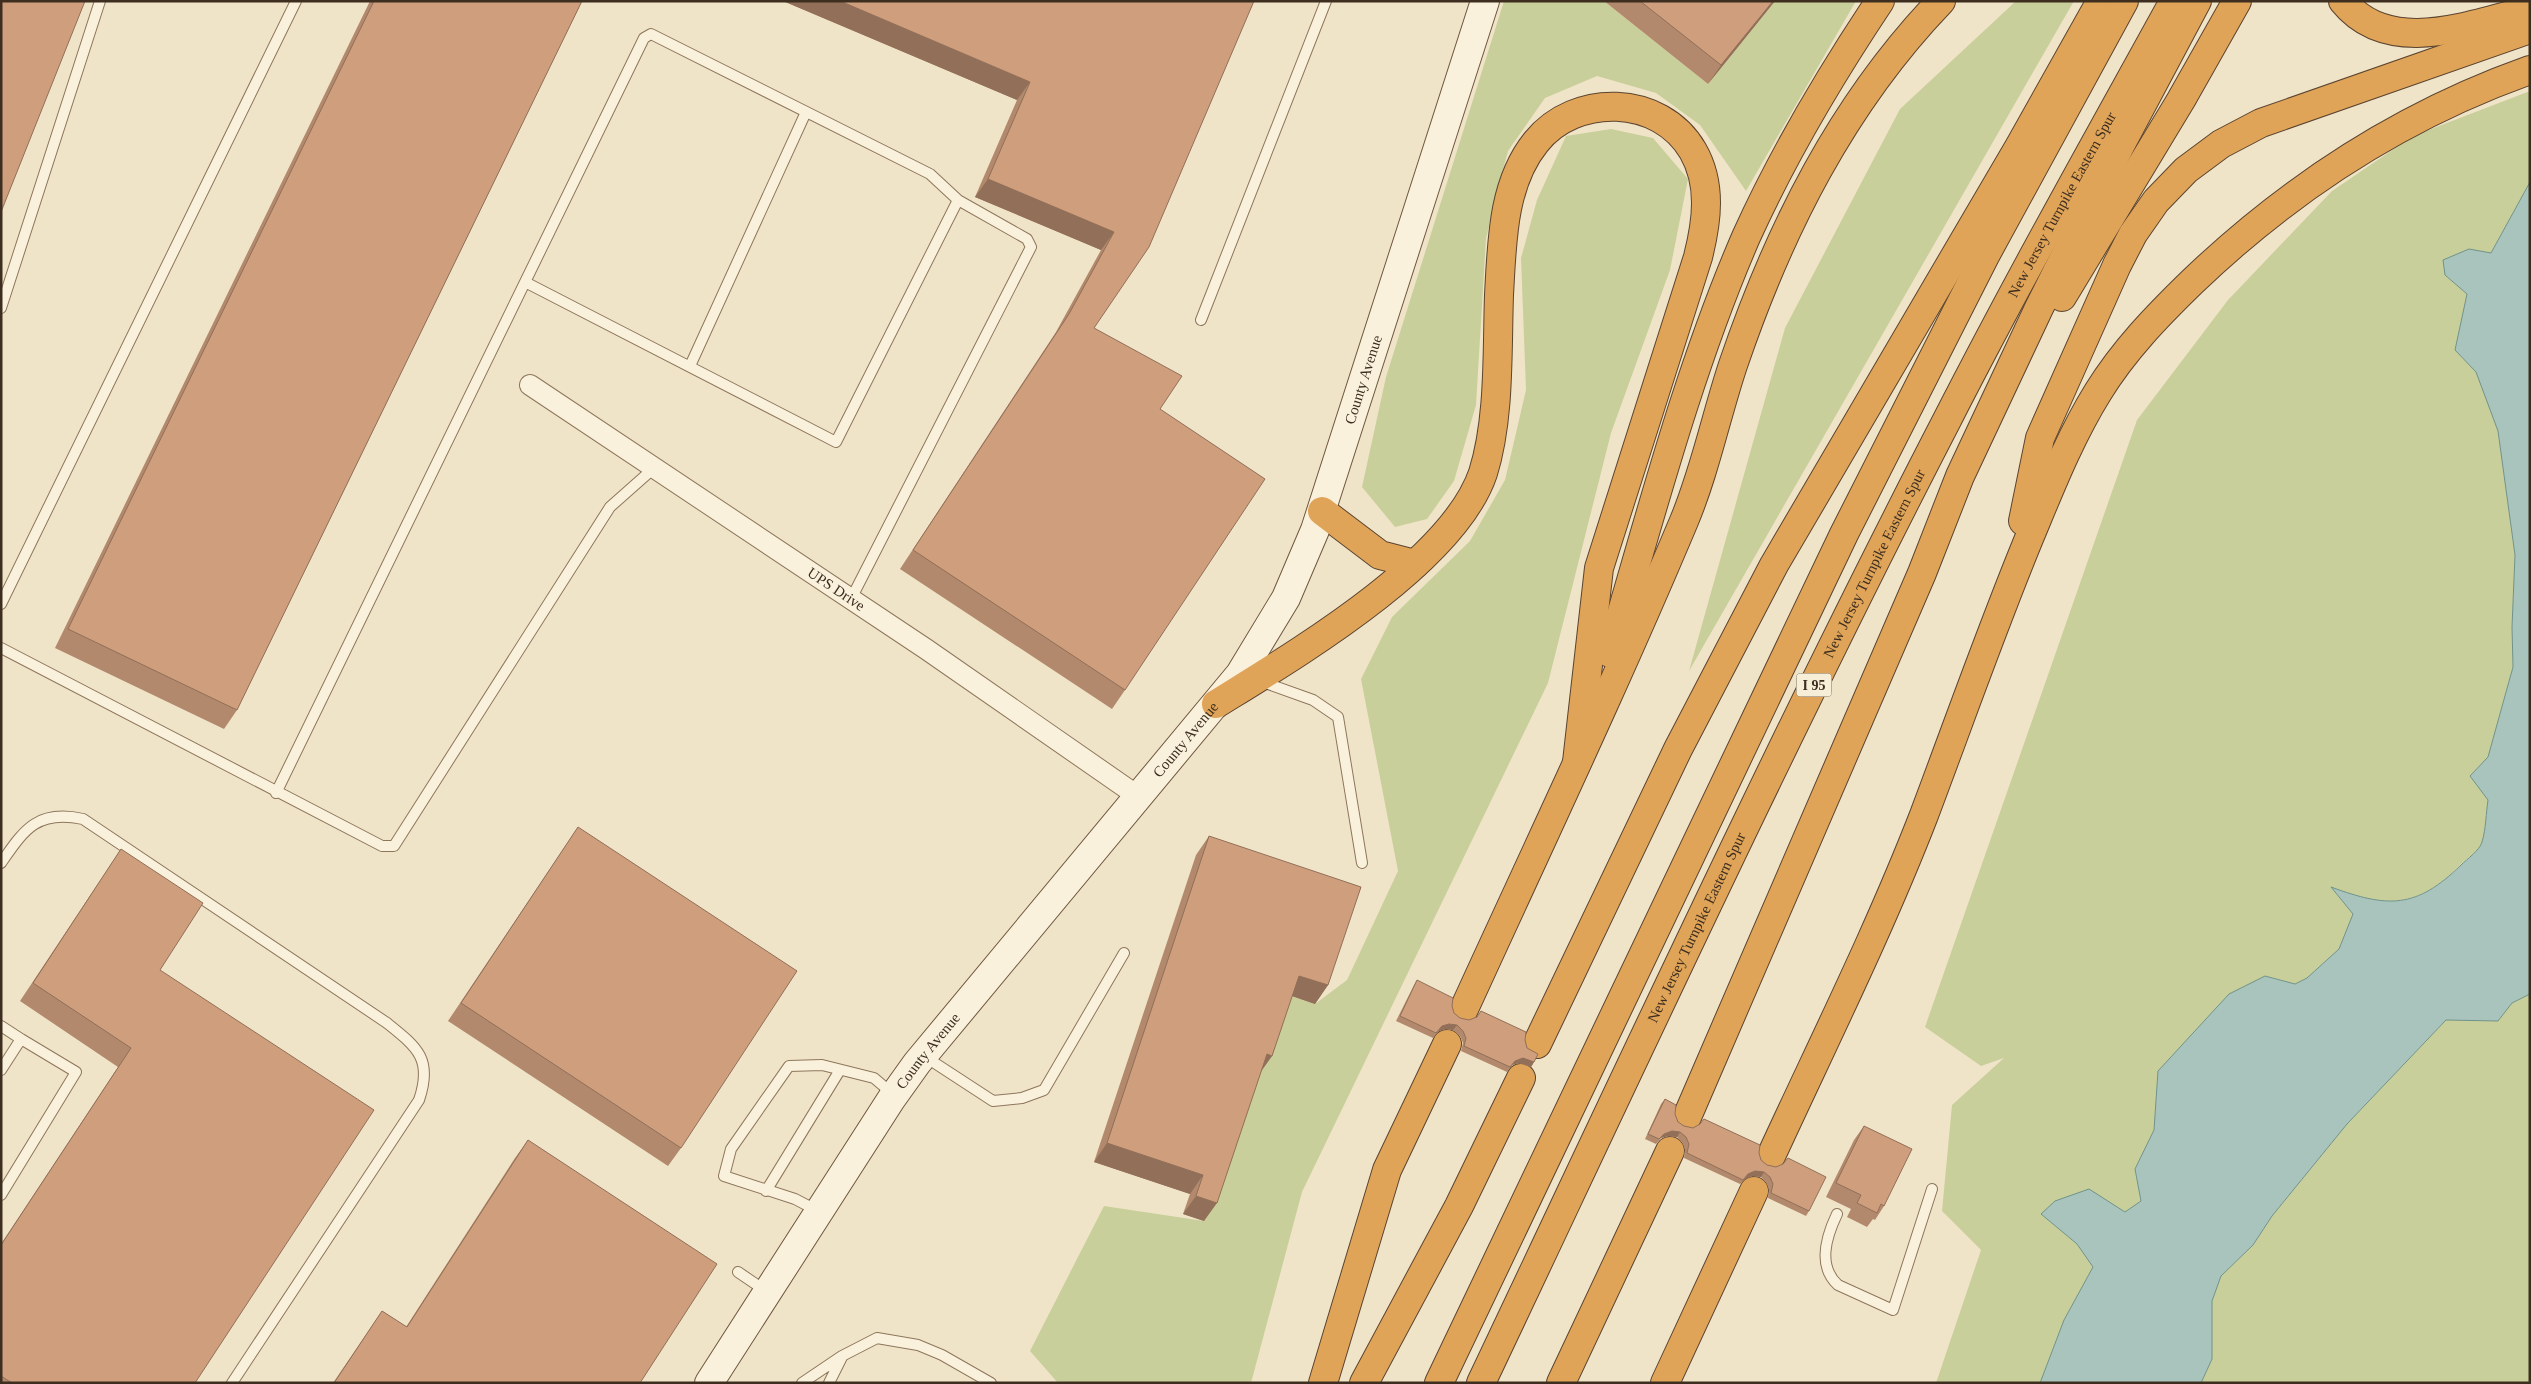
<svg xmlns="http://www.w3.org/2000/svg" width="2531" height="1384" viewBox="0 0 2531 1384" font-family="'Times New Roman',serif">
	<rect width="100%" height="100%" fill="#f0e4c8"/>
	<path fill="#c9cf9b" d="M1504,1H1604L1708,84L1775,1H1856L1746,191L1700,125L1656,93L1597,76L1545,98L1508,151L1495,199L1486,239L1476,405L1454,481L1427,519L1395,527L1362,487L1386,377Z
		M2016,1H2074L1689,671L1785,328L1900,109Z
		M2530,91V182L2491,253L2469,249L2445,275L2467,294L2455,350L2476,372L2498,431L2515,555L2512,627L2513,667L2488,757L2470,776L2488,800C2486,813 2486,829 2482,842C2480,850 2467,858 2461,864C2418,908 2388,908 2332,888L2353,914L2339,949L2307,978L2295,984L2265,976L2158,1071L2154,1130L2135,1169L2141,1201L2125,1212L2041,1214L2077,1244L2093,1267L2064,1320L2040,1383H1936L1981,1250L1942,1211L1952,1105L2004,1058L1981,1066L1925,1027L2137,420L2228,300L2332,191L2413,136Z
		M1611,129L1653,138L1688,179L1670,270L1611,433L1548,683L1302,1192L1251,1383H1058L1030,1351L1104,1206L1204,1221L1286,994L1315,1004L1347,980L1398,871L1361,679L1392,617L1470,541L1505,480L1526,390L1521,258L1537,200L1566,136Z
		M2530,994V1383H2201L2212,1359V1301L2221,1276L2253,1245L2272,1216L2347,1124L2446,1020L2498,1021L2512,1003Z"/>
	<path fill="#a9c4bc" stroke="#6f938a" d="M2530,182V994L2512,1003L2498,1021L2446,1020L2347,1124L2272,1216L2253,1245L2221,1276L2212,1301V1359L2201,1383H2040L2064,1320L2093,1267L2077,1244L2041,1214L2055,1201L2089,1189L2125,1212L2141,1201L2135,1169L2154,1130L2158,1071L2229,994L2265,976L2295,984L2307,978L2339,949L2353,914L2331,887C2388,908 2416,909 2461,865C2467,859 2480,850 2482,842C2486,829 2486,813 2488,800L2470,776L2488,757L2513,667L2512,627L2515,555L2498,431L2476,372L2455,350L2467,294L2445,275L2443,260L2469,249L2491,253Z"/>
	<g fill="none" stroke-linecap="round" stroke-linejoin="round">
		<defs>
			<path id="lane" d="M525,282L836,442L958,200
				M1,308L100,1
				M1201,320L1326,1
				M690,366L806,112
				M1,604L296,1
				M1,648L382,846H394L610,507L654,468
				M1260,681L1313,700L1338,717L1362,863
				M276,793L644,38L651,34L930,174L958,200L1027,239L1031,247L851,599
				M1,863C24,830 37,809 83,819L387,1023C417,1047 433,1059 419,1100L232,1383
				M1,1026L21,1039
				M924,1056L993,1101L1022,1098L1044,1090L1124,953
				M1,1070L21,1039L76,1072L1,1195
				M766,1191L840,1070
				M818,1211L795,1199L724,1176L731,1149L789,1066L822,1065L874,1078L894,1095
				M1837,1214C1826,1237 1817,1266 1838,1285L1893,1310L1932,1189
				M738,1272L766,1291
				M802,1383L842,1356L877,1338L918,1345L942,1355L991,1383
				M829,1383L842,1357"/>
			<g id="street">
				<path id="s1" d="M530,385L926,649L1139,797"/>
			</g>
			<g id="secondary">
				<path id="s2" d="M709,1383L892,1098L917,1063L1240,674L1286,598L1315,530L1485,1"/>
			</g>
			<g id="highway">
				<path d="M2343,1C2389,58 2471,24 2530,10"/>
				<path d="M2062,297L2181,100L2237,1"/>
				<path d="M1322,511L1380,555L1415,564"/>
				<path d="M2023,521L2040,438L2117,265L2133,234L2156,201L2186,170L2221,144L2261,123L2530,29"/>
				<path d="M1610,653C1651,514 1688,371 1746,237C1783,155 1830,76 1880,1"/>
				<path d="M1216,704C1295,655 1453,562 1483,473C1500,419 1497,351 1499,295C1502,243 1502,184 1536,142C1575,93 1660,94 1693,151C1712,184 1707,221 1698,257L1599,568L1577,762"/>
				<path d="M1464,1009C1538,847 1615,685 1684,521C1705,471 1716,416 1733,365C1779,230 1842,104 1941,1"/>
				<path d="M1537,1044L1678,749L1774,565L2019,147L2101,1"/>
				<path d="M1687,1117L1922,573L1960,476L2039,308L2121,144L2197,1"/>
				<path d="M1771,1156C1823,1043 1879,931 1924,815C1959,722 1992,628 2030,536C2050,488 2070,437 2098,392C2124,350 2157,316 2192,282C2289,189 2403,115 2530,70"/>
				<path d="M1323,1383L1387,1170L1447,1044"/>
				<path d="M1364,1383L1459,1206L1521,1078"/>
				<path d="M1439,1383L1844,534L1986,254L2124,1"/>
				<path id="s3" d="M1481,1383C1634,1060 1784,735 1948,418C2020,277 2098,139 2174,1"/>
				<path d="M1561,1383L1670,1151"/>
				<path d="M1665,1383L1754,1191"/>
			</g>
		</defs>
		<use href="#lane" stroke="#8d765c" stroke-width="12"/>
		<use href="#street" stroke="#8d765c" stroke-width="22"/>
		<use href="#secondary" stroke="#6f573f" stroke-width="30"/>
		<use href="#highway" stroke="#5b4430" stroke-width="30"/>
		<use href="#lane" stroke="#faf1dc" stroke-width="10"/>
		<use href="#street" stroke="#faf1dc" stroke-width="20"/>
		<use href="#secondary" stroke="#faf1dc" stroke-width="28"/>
		<use href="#highway" stroke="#e0a458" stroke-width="28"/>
	</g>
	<path fill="#b2896c" d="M370,1H582L237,710L224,729L55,648Z
		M783,1H1254L1094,328L1160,409L1125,690L1112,709L900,569L1056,332L1101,250L975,197L1017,100Z
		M1604,1H1775L1708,84Z
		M578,827L681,1148L668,1166L448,1021Z
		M1209,836L1328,985L1315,1004L1292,996L1272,1056L1260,1073L1204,1221L1183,1214L1190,1194L1094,1162L1196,855Z
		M121,849L160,970L195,1383H1V1244L118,1067L20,1001Z
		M1417,980L1452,1006L1454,1013L1460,1018L1525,1040L1527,1048L1534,1062L1531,1067L1519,1063L1512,1065L1507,1072L1461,1051L1463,1043L1460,1036L1453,1030L1445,1029L1439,1031L1433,1038L1396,1021L1414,985Z
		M1665,1099L1675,1114L1678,1122L1684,1126L1759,1153L1761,1160L1809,1211L1806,1216L1768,1198L1769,1189L1766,1182L1761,1177L1752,1176L1745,1179L1740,1184L1684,1158L1685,1149L1682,1142L1677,1137L1668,1136L1661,1138L1656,1144L1645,1139L1661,1104Z
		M1864,1126L1884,1206L1875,1220L1873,1219L1867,1227L1847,1217L1851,1209L1826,1197L1854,1140Z
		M528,1140L640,1383H333L382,1311L406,1327L515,1158Z"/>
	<path fill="#916f58" d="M783,1H840L1030,82L1017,100Z
		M1773,1H1775L1708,84L1721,65Z
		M988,179L1114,232L1101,250L975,197Z
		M1299,976L1328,985L1315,1004L1286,994Z
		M1449,1024L1457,1025L1453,1030L1445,1029L1439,1031L1433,1038L1442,1026Z
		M1267,1054L1272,1056L1259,1074Z
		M1523,1058L1534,1062L1531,1067L1519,1063L1512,1065L1507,1072L1515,1061Z
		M1672,1131L1680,1132L1677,1137L1668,1136L1661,1138L1656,1144L1664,1134Z
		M1107,1143L1203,1175L1190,1194L1094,1162Z
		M1755,1171L1764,1172L1761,1177L1752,1176L1745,1179L1740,1184L1748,1174Z
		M1196,1196L1217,1203L1204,1221L1183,1214Z"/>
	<path fill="#cf9f7d" stroke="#916f58" d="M1,1H85L1,212Z
		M374,1H582L237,710L68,629Z
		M840,1H1254L1149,247L1094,328L1182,376L1160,409L1265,479L1125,690L913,550L1069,314L1114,232L988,179L1030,82Z
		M1640,1H1773L1721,65Z
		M578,827L797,971L681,1148L461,1003Z
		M1209,836L1361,887L1328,985L1299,976L1272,1056L1267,1054L1217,1203L1196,1196L1203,1175L1107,1143Z
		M121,849L203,903L160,970L374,1110L195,1383H12L1,1376V1245L131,1048L33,983Z
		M1417,980L1453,998L1452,1006L1454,1013L1460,1018L1469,1020L1477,1017L1481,1011L1526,1032L1525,1040L1527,1048L1538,1054L1534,1062L1523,1058L1515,1061L1510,1067L1464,1046L1466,1038L1463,1031L1457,1025L1449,1024L1442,1026L1436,1033L1400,1016Z
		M1665,1099L1676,1105L1675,1114L1678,1122L1684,1126L1693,1128L1700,1124L1704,1119L1760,1145L1759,1153L1761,1160L1767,1165L1776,1167L1783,1164L1788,1158L1826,1177L1809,1211L1771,1193L1773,1184L1770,1177L1764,1172L1755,1171L1748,1174L1743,1180L1687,1153L1689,1144L1686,1137L1680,1132L1672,1131L1664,1134L1659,1139L1648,1134Z
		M1864,1126L1912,1149L1884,1206L1881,1204L1877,1213L1857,1203L1861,1195L1836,1183Z
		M528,1140L717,1264L640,1383H334L382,1311L407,1327Z"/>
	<g text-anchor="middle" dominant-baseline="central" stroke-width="5" stroke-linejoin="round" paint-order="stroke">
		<rect fill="#f7eed8" stroke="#756857" stroke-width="1" x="1796.5" y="673.5" width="35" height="23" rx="4"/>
		<g font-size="14" font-weight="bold" fill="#3d2e20">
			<text x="1814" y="685">I 95</text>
		</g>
		<g font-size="15" fill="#3d2e20" stroke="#f7eed8">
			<text stroke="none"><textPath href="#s3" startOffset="1314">New Jersey Turnpike Eastern Spur</textPath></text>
			<text stroke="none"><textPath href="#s2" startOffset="1208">County Avenue</textPath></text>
			<text stroke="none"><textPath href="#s3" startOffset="909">New Jersey Turnpike Eastern Spur</textPath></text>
			<text stroke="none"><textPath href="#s1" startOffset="368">UPS Drive</textPath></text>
			<text stroke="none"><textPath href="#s2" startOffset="802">County Avenue</textPath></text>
			<text stroke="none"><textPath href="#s3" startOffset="504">New Jersey Turnpike Eastern Spur</textPath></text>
			<text stroke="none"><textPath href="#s2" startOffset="398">County Avenue</textPath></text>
		</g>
	</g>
	<rect width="2531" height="1384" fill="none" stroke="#3d2e20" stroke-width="5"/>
</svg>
